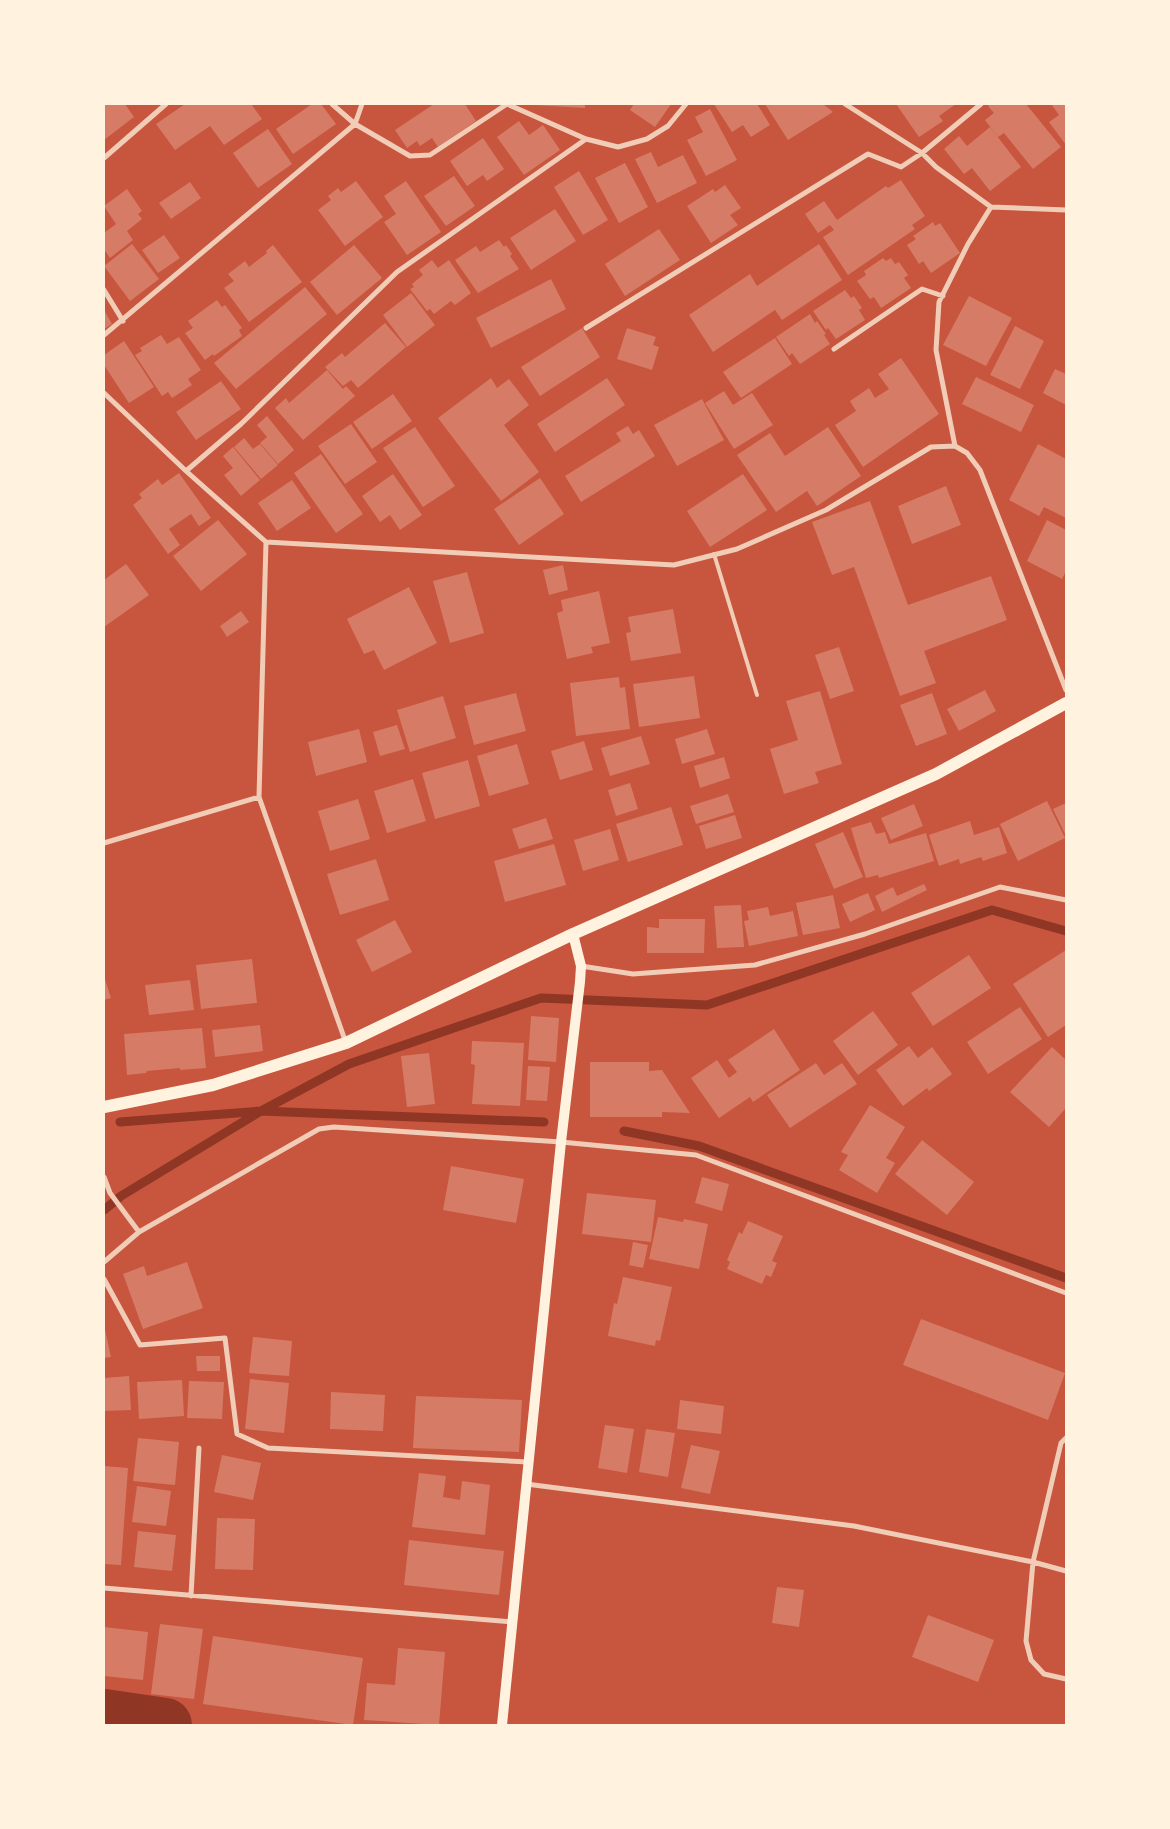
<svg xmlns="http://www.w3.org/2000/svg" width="1170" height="1829" viewBox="0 0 1170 1829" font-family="Karla,sans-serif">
	<rect width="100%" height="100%" fill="#c8553d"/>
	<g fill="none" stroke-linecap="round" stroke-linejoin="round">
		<path stroke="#8f3625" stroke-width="9" d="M120,1122L261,1111L544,1122
			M624,1131L699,1146L1066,1278
			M104,1210L121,1196L261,1111L349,1064L541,998L707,1005L992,910L1066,931"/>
		<path stroke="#8f3625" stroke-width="54" d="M104,1716L165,1725"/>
	</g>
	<path fill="#d67c66" d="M104,104H125L134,117L104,140Z
		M185,104H251L262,119L224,145L210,126L175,150L156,124Z
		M312,104H321L336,124L293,154L276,129Z
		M434,104H465L476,121L438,147L432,138L420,146L417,141L407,148L395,130Z
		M534,104H585V108L534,105Z
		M634,104H671L655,127L630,110Z
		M714,104H757L770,125L751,137L743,125L732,132Z
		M765,104H823L833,112L788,140Z
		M896,104H956L939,116L943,121L919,137Z
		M991,104H1026L1061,147L1033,169L1004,133L998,137L985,120L994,113L988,106Z
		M1055,104H1066V145L1049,122L1059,115L1052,105Z
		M710,109L737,160L706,176L687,140L703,132L695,117Z
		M519,121L529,135L543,125L560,150L524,175L497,137Z
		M990,127L1021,167L990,191L972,168L964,174L944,149L959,136L967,146Z
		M268,129L292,164L258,188L233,153Z
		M483,138L504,169L487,181L483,175L467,186L450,161Z
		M651,152L658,167L683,155L697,183L657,203L635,159Z
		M625,163L648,207L619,223L595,178Z
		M579,171L608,220L583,235L554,187Z
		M454,176L475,206L446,226L424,196Z
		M901,180L925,216L912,225L915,229L848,275L823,237L834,230L830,225L818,233L805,214L824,201L837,220L886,186L888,188Z
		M356,181L383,217L345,246L318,210L331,200L328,196L338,188L341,192Z
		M406,181L441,232L407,255L384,222L396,214L384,196Z
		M190,182L201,198L171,219L159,203Z
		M725,185L741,208L730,215L738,225L711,243L687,206L713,189L715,192Z
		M127,189L142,211L138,214L142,219L127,231L133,240L110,258L104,249V233L116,224L104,206Z
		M555,209L576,241L531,270L510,238Z
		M933,222L935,226L940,223L960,253L931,273L923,261L919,264L907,245L916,239L913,236Z
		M659,229L680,260L625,296L605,264Z
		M164,235L180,258L158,273L142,250Z
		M499,240L504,247L506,245L512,254L510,256L519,269L478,293L455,260L476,246L480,252Z
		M132,244L159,279L130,301L104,266Z
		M819,244L842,280L782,320L775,310L713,352L689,315L750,274L757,286Z
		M273,245L302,282L249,322L224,288L234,281L228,274L245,261L249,267L267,253L266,251Z
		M354,245L382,278L337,315L310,282Z
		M883,258L886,261L891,258L895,264L899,262L908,275L904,278L911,288L881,308L874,297L870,299L857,281L866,275L864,271Z
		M432,260L438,268L449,260L471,293L455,305L451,301L434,314L430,309L427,311L410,289L414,287L412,284L423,275L419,270Z
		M551,279L566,309L491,348L476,318Z
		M305,287L327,314L236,389L214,363Z
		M845,290L851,298L854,296L862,308L859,310L865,320L836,339L828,328L826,330L813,311Z
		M411,293L435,325L407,347L383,315Z
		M969,296L1012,318L986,366L943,345Z
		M217,300L222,307L225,305L242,328L239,330L242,336L214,356L213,354L205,360L185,333L193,328L188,321Z
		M104,310L112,324L104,329Z
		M810,314L815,323L817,321L826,334L824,335L830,344L800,364L792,353L789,356L776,337Z
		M385,323L406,347L358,388L351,380L343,386L325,367L342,353L345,357Z
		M1015,326L1044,341L1020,389L990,375Z
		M582,328L600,357L540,396L521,367Z
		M627,328L656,337L653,345L659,347L652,370L617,359Z
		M161,335L167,344L179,337L201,370L188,379L192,385L172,398L168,392L162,396L135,355L142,351L140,348Z
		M775,338L792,364L741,398L723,372Z
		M124,341L154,387L129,403L104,365V355Z
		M901,358L939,414L863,467L835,425L856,411L850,401L869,388L875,398L889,389L878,374Z
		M1055,369L1066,374V405L1043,393Z
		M327,370L343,389L346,386L355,396L303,440L275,408L286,398L289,403Z
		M976,377L1034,405L1021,432L962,404Z
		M491,378L497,388L509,379L529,405L504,425L539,472L501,501L438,418Z
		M607,378L625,405L555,452L537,424Z
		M221,381L241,409L196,440L176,412Z
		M724,391L733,405L752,393L773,425L734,449L705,403Z
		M393,394L412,421L372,449L353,422Z
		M702,399L724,440L677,466L654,425Z
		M267,416L294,450L278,464L260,443L267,437L257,425Z
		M351,424L377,462L345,484L318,446Z
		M628,426L633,434L639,430L655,456L581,502L565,476L621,441L616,433Z
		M415,427L455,486L423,507L383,448Z
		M828,427L861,476L817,506L807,491L776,512L737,455L770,433L785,456Z
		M244,438L253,449L260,444L278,465L261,479L234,447Z
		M1038,444L1066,459V518L1044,507L1039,516L1009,500Z
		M233,447L260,480L241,496L224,475L233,468L223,456Z
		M321,454L363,514L336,533L294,473Z
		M179,473L211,518L199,526L191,514L169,529L180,545L168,554L133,505L142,498L139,494L158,479L162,485Z
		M393,474L422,515L400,530L390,515L380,522L362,496Z
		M743,474L767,510L710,547L687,511Z
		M540,478L564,514L519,545L494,509Z
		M292,480L311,508L277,531L258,503Z
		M946,486L961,525L912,544L898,506Z
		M870,501L908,605L991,576L1007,620L924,651L936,683L900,696L854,567L832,575L812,522Z
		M218,520L247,554L201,591L173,556Z
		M1047,520L1066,530V571L1062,579L1027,561Z
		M126,564L149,595L104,627V580Z
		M563,565L568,590L549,595L543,570Z
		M467,572L484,633L450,643L433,581Z
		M409,587L437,643L384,670L374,650L364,654L347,619Z
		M599,591L610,643L591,647L593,653L567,659L557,613L563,611L561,600Z
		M673,609L681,653L631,661L626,633L631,632L628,617Z
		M241,611L249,622L227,637L220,626Z
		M839,647L854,691L830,699L815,655Z
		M694,676L700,718L639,727L633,684Z
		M619,677L620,688L625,687L630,729L576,736L570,683Z
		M985,690L996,711L959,731L947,709Z
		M820,691L842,764L815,772L819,783L784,794L770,749L798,740L786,701Z
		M516,693L526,731L474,745L464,706Z
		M932,693L947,734L916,746L900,705Z
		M443,696L456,738L410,752L397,710Z
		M397,725L405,749L380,756L373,732Z
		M359,729L367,762L316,776L308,742Z
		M707,729L715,754L682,764L675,739Z
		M641,736L650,764L610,776L601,748Z
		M584,741L593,770L560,780L551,751Z
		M517,744L529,784L489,796L477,756Z
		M724,757L730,778L700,788L694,766Z
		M468,760L480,806L435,819L422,773Z
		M413,779L426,821L387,833L374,791Z
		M630,783L638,809L616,816L608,790Z
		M728,794L734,812L696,824L690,806Z
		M358,799L370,839L330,851L318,811Z
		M1047,801L1065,838L1018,861L1000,824Z
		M1066,803V836L1053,809Z
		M914,804L923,826L891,840L881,818Z
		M671,807L683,845L628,862L616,824Z
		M735,815L742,838L706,849L699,826Z
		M546,818L553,839L519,849L512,829Z
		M970,821L974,835L999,827L1007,853L983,861L981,857L960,864L959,859L939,866L929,835Z
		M871,822L876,834L885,832L889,844L926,833L934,861L879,878L878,875L866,878L851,828Z
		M610,829L619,860L583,871L574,840Z
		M843,832L863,877L834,889L815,844Z
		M554,844L566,885L505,902L494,861Z
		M376,859L389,900L340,915L327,874Z
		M924,884L927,890L882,912L875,896L893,887L897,896Z
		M868,893L875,910L850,922L842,904Z
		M833,895L840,928L803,935L796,903Z
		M741,905L744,947L717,948L714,906Z
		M768,907L770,916L793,911L798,936L749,946L744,921L749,920L747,911Z
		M659,919H705L704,953H647V927L659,928Z
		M395,920L412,952L372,972L356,940Z
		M1066,950V1025L1048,1037L1013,984Z
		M969,955L991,988L933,1026L911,993Z
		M252,959L257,1003L201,1009L196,965Z
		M104,976L111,998L104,1000Z
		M190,980L194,1010L149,1015L145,985Z
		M1020,1007L1042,1039L988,1074L967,1042Z
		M873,1011L898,1045L858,1075L833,1041Z
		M531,1016L559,1018L556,1062L528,1060Z
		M260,1025L263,1051L215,1057L212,1030Z
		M202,1028L206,1068L180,1070V1068L147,1071L146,1073L127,1075L124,1034Z
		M774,1029L800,1070L753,1102L750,1097L719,1118L691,1078L717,1060L729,1078L737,1072L728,1060Z
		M472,1041L524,1043L520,1106L472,1104L475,1065L471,1064Z
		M909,1046L918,1058L932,1047L952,1074L929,1091L927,1088L903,1106L876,1070Z
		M1052,1047L1066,1060V1108L1049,1127L1010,1092Z
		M429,1053L435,1104L407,1107L401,1056Z
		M590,1062H649V1071L662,1070L690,1113L662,1112V1117H590Z
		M816,1063L824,1075L842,1063L857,1084L790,1128L767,1095Z
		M528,1066L550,1067L547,1101L526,1100Z
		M870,1105L905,1127L886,1158L895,1163L877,1193L839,1170L848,1155L841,1152Z
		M922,1140L974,1182L947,1215L895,1174Z
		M451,1166L524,1179L516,1223L443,1210Z
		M702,1177L729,1184L722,1211L695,1203Z
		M587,1193L656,1200L651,1242L582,1234Z
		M658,1217L683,1222L684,1219L708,1224L699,1269L649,1259Z
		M748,1221L783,1236L772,1261L777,1263L771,1277L766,1275L762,1284L727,1269L730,1262L727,1260L739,1232L742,1234Z
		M633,1242L648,1245L643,1268L629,1265Z
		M187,1262L203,1308L143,1329L123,1274L144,1266L147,1276Z
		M623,1277L672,1287L660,1341L656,1340L655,1346L608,1336L614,1303L617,1304Z
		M921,1319L1065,1373L1048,1420L903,1365Z
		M104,1325L111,1357L104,1358Z
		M253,1337L292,1341L289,1376L249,1373Z
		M196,1356H220V1371H197Z
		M129,1376L131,1410L104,1411V1378Z
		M250,1379L289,1383L284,1433L245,1429Z
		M182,1380L184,1416L139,1419L137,1382Z
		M189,1381L224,1382L222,1419L187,1418Z
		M331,1392L385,1395L383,1431L330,1429Z
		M416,1396L522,1400L519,1452L413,1448Z
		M680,1400L724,1406L721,1434L677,1429Z
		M605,1425L634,1429L627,1473L598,1468Z
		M646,1429L675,1433L668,1477L639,1472Z
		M138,1438L179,1442L175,1485L133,1481Z
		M691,1445L720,1451L710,1494L681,1488Z
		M222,1455L261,1463L253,1500L214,1492Z
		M104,1466L128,1468L121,1565L104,1564Z
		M419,1473L446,1476L443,1497L460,1500L462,1481L490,1485L485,1535L412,1527Z
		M137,1486L171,1491L166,1526L132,1522Z
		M217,1518L255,1519L253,1570L215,1569Z
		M138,1531L176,1535L172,1571L134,1567Z
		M409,1540L504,1551L499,1595L404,1585Z
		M777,1587L804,1590L799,1627L772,1623Z
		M928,1615L994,1640L978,1682L912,1657Z
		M160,1624L203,1629L194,1699L151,1694Z
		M104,1627L148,1632L143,1680L104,1676Z
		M213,1636L363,1658L353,1725L203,1704Z
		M398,1648L445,1652L439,1725L364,1720L367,1683L395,1685Z"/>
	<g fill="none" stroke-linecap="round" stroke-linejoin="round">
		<path stroke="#f1ccb7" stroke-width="4" d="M714,554L757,695"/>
		<path stroke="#f1ccb7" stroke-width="5" d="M362,104L355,124L410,156L430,155L507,104L586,139
			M845,104L922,153L936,167L991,207L968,244L939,302L936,350L955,446
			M104,158L166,104
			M991,207L1066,210
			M104,290L123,321
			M586,328L868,154L901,167L922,153L981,104
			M104,335L355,124L332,104
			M834,349L922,289L943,296
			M104,393L186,471L266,542L674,565L737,549L826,510L931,447L955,446L967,453L980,470L1066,690
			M186,471L241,424L397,272L586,139L618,147L647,139L668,126L686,104
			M266,542L259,797L346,1043
			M104,843L259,797
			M581,966L633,974L755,965L865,934L1000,887L1066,900
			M104,1177L110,1193L139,1232
			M104,1262L139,1232L319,1129L334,1127L561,1142L696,1155L1066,1293
			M104,1279L140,1345L225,1338L237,1434L268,1448L528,1462
			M1066,1438L1061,1443L1033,1562L1066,1571
			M526,1484L854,1526L1033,1562L1026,1641L1031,1660L1044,1674L1066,1679
			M104,1588L512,1622
			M191,1596L199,1448"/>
		<path stroke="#fff3e0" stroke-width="10" d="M502,1725L561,1142L580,982L581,966L573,934"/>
		<path stroke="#fff3e0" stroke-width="12" d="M104,1107L213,1085L346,1043L573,934L936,774L1066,703"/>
	</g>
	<rect width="1170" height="1829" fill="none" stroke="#fff3e0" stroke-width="210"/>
</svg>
